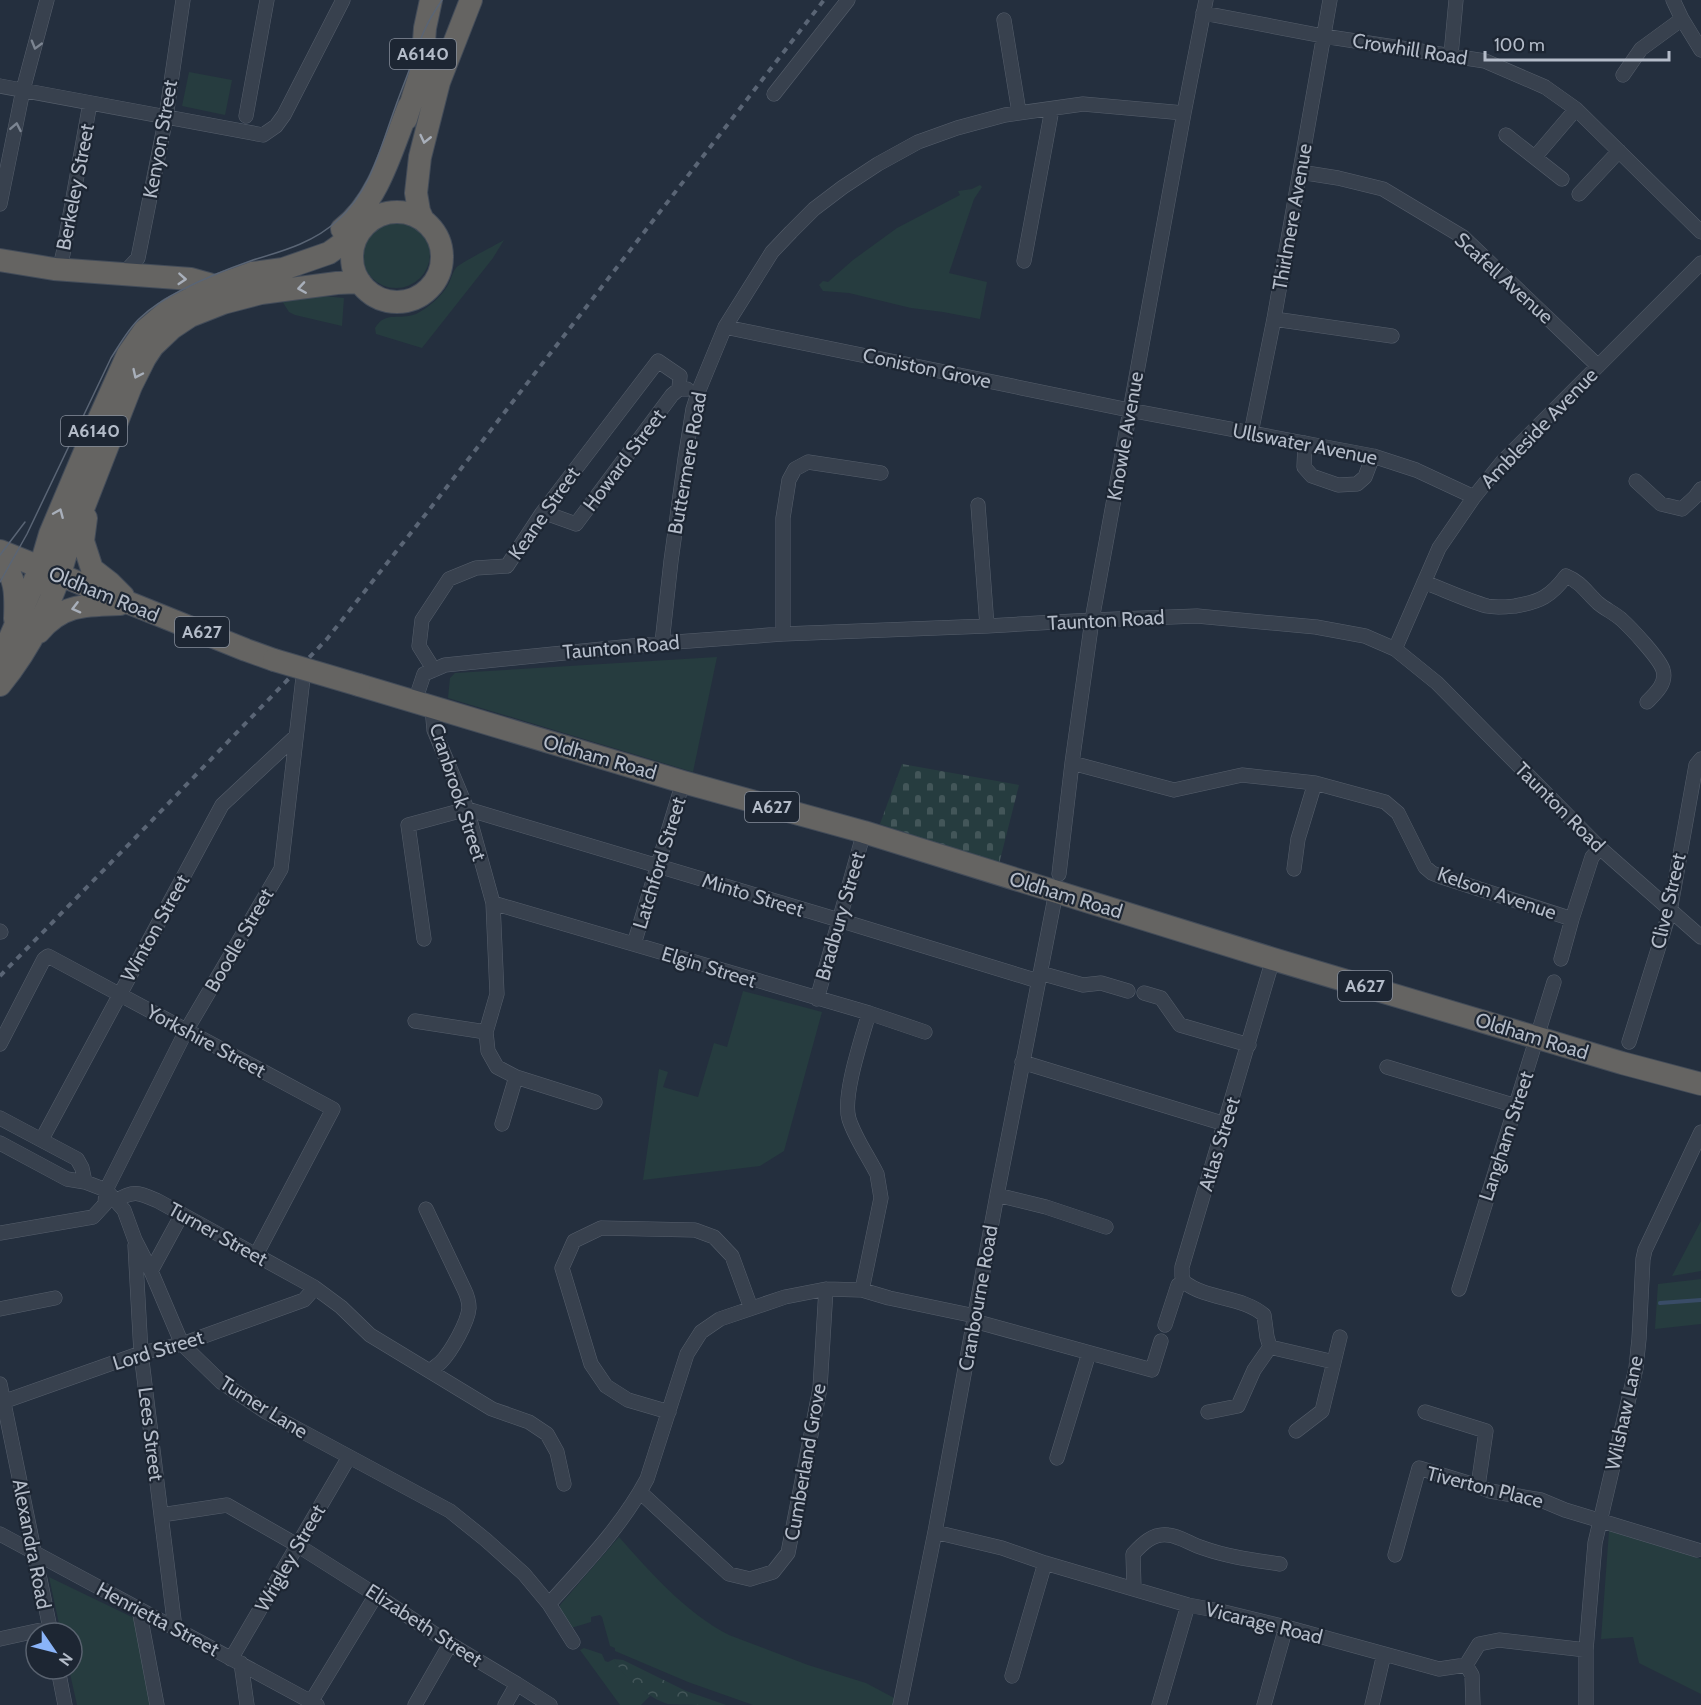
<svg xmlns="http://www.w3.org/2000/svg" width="1701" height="1705" viewBox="0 0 1701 1705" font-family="Cabin,sans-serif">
	<defs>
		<pattern id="forest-crowns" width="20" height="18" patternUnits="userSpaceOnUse" patternTransform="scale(1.5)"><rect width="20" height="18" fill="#263c3f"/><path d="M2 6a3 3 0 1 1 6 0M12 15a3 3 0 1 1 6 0" fill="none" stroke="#435659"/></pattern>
		<pattern id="cemetery-stones" width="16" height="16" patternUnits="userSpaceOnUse" patternTransform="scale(1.5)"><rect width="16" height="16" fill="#263c3f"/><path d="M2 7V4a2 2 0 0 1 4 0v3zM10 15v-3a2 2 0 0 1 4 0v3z" fill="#435659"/></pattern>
	</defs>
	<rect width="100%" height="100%" fill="#242f3e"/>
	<path fill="#263c3f" d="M189,72L232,80L225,115L182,106Z
		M980,185L982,187L974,199L949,273L987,282L980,319L943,312L911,308L849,293L823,291L819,285L823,281L828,282L853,260L897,228L960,195L958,191L972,189Z
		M362 254a34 34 0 1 1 68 0a34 34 0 1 1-68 0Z
		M504,240L493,258L422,348L376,334L375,328C386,310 399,321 416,314C428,308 441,297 448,285C451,280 452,273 456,268C458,264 496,245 504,240Z
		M323,296L344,298L342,326L295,315L289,312L282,301Z
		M717,657L693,772L448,698L450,678L455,673Z
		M743,991L822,1012L784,1151L760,1166L643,1180L659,1069L668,1072L663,1087L698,1097L714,1043L727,1047Z
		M1701,1221V1271L1672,1276Z
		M1701,1279V1324L1655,1329L1658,1284Z
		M1609,1531L1701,1559V1694L1639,1663L1633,1637L1601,1639Z
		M619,1537C651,1573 686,1613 729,1635L808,1665L866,1683L896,1699L895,1705H753L688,1682L615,1651V1648L610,1646L602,1617L600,1615L591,1617V1622L571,1628L559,1611L560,1605Z
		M49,1577L136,1619L152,1705H77L69,1669H72V1633H61Z
		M584,1648L602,1654L605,1661L608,1662L614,1659C621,1674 638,1686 650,1696L641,1705H620L580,1650Z"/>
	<path fill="url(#forest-crowns)" d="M614,1659L623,1660L686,1691L726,1705C712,1705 680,1705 668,1704C650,1699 621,1676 614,1659Z"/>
	<path fill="url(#cemetery-stones)" d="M902,764L1019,785L999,864L880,824Z"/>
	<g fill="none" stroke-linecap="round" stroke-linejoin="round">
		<path stroke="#394c67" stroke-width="4" d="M1660,1303L1701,1300"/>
		<defs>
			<path id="minor" d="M1673,0L1682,19L1701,50
				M1203,13L1323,36L1485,61L1545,87L1576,109L1701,232
				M1004,20L1019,112
				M1451,55L1456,0
				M1623,75L1641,49L1682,19
				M0,86L263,135L276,126L284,115L343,0
				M774,94L848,0
				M246,116L267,0
				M1506,135L1562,179
				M1535,157L1576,109
				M1300,172L1338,178L1383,189L1463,237L1598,366
				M1579,194L1619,151
				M0,204L23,90L47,0
				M1024,261L1052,109
				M54,269L61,262L63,254L90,103
				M124,273L138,258L166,117L183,0
				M1274,319L1392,336
				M725,327L1129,410L1373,456L1416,470L1474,497
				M1251,433L1274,319L1330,0
				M1305,443L1304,467L1312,476L1338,485L1357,484L1365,477L1373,456
				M1636,481L1661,504L1682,509L1695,497L1701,489
				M978,505L987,626
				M548,514L576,524L672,395L679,389H687
				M1424,582C1445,590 1466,600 1487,606C1496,608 1505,607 1515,606C1540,602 1551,596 1566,576C1581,582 1587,593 1598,603C1605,609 1614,613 1621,619C1631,628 1660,659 1663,670C1667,683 1656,693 1647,702
				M783,634V518L789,480L795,469L808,462L881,473
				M662,643L671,561L685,459L693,409L699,390L725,327L772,252L791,232L814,209L843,187L878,164L918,142L957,128L1005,115L1083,104L1184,113
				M1395,649L1439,548L1474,497L1503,461L1701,263
				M434,670L419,646L422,620L449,579L476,568L507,566L542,513L658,361L680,376L679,389
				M415,701L424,674L445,665L662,643L783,634L987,626L1092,620L1197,616L1316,627L1365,636L1395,649L1437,683L1600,848L1701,937
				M432,707L434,730L467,809L493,903L497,994L486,1032L488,1051L497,1067L516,1077L595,1102
				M1072,763L1174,790L1242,775L1315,783L1385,802L1398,813L1425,867L1432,873L1442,877L1572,919
				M1294,869L1298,839L1315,783
				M1059,874L1072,763L1092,620L1184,113L1206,0
				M493,903L869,1013L925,1032
				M0,931L1,932
				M424,939L408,825L467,809L839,920L1038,981
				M634,944L683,782
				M1561,959L1572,919L1592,857L1600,848
				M1040,973L1083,985L1101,983L1128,991
				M1144,993L1161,998L1180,1025L1249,1045
				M817,999L864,832
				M415,1021L486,1032
				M1629,1042L1670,911L1696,765L1701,759
				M0,1044L44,959L48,956L333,1109L256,1255
				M1022,1062L1225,1124
				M1387,1067L1516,1106
				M0,1118L77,1159L82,1168L85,1182
				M502,1124L516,1077
				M42,1139L222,805L295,737
				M0,1143L67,1179L85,1182L106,1190L124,1210L135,1240L151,1271L182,1344L221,1382L266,1412L450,1511L486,1540L524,1574L549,1604L573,1642
				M997,1195L1046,1207L1106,1227
				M426,1209L464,1289C467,1295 469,1301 469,1308C468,1322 451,1352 441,1362C438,1365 433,1368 430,1371
				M0,1233L93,1217L105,1204L106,1190L186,1031L281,869L304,669
				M135,1245L141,1353L175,1628
				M151,1271L182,1214
				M1184,1282C1207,1300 1242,1296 1264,1315L1267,1337L1270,1347L1334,1362L1322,1411L1296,1431
				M314,1287L341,1307L370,1335L492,1409L529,1422L547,1434L557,1452L564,1484
				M1459,1289L1554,982
				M862,1290L881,1198L877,1174C868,1156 855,1138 849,1119C842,1096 862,1038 869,1013
				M0,1309L55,1298
				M974,1321L1152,1370L1161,1341
				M1165,1325L1178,1285L1184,1282L1182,1276V1267L1273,959
				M1334,1362L1340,1337
				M0,1384L51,1633
				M0,1403L141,1353L182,1344L304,1300L312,1291L314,1287L158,1201C140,1193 134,1189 116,1201
				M669,1412L628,1400L606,1386L591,1364L562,1268L574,1241L601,1228L695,1230L714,1237L732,1256L751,1308
				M1208,1412L1238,1406L1254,1370L1270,1347
				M1425,1412L1486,1431L1478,1486
				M1057,1458L1089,1353
				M640,1492L729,1574L750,1579L773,1572L788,1553L820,1388L826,1289
				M161,1515L227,1505L297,1545L376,1595L450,1644L517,1684L550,1705
				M935,1532L1002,1548L1045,1563L1188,1605L1220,1611L1286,1627L1439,1669L1466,1665L1479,1644L1499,1640L1586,1650
				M0,1534L317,1705
				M1395,1555L1419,1468L1478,1486L1490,1491L1541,1500L1565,1510L1697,1550
				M1134,1588L1133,1554C1142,1544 1153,1533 1168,1535C1180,1536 1192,1545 1203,1548C1228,1557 1254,1560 1280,1564
				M549,1604C584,1565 622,1526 647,1479L687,1354L701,1332L720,1319L785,1297L826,1289L862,1290L889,1298L975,1316
				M139,1609L157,1705
				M0,1639L50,1628
				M231,1659L349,1457
				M241,1663L247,1705
				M1466,1665L1472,1675L1473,1705
				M58,1669L65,1705
				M1012,1676L1045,1563
				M311,1702L376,1595
				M415,1705L450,1644
				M505,1705L517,1684
				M900,1705L935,1532L997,1195L1056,892
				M1159,1705L1188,1605
				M1264,1705L1286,1627
				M1372,1705L1384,1654
				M1586,1705V1650L1595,1543L1636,1368L1639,1339L1643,1259L1645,1250L1701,1132"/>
			<path id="trunk" d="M406,119L422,68L425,28L431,0
				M352 257a45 45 0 1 1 90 0a45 45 0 1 1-90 0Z
				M423,220L419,211L416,193L420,157L439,82L471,0
				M342,229C379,201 392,148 409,106
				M0,260L54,269L191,279L216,286
				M86,518L83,541L92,569L110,583L123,596
				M0,551L246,650L274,660
				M0,556C16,579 16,592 15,619
				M39,632C62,604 86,605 120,604
				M0,661L40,568L50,534L94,430L128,354L144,331L170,309L216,286L252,273L283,269L329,253L360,231
				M0,685C32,646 54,599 67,550L131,386L145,358L153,346L172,328L190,316L223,303L261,293L337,283L360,282
				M359,685L683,782L864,832L1273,959L1622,1063L1701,1084"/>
		</defs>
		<use href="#minor" stroke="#565f6c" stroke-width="15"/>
		<use href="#trunk" stroke="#434c59" stroke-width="24"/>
		<use href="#minor" stroke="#38414e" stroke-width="14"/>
		<use href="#trunk" stroke="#656462" stroke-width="22"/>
		<path stroke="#5a6575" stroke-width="1.5" d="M0,555L25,522
			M0,582L27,534L111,358C120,344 128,329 140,318C166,293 219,272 253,260C283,251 315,242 338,220C371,190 380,149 395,108C401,91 408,74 414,57C418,47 421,37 426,27C430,18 436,9 442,0"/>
		<path stroke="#5a6575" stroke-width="4" stroke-dasharray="6 6" stroke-linecap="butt" d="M0,976L137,836L327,639L429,510L824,0"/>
		<defs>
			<path id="trunk-bridge" d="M274,660L359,685"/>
		</defs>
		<use href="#trunk-bridge" stroke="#434c59" stroke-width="24" stroke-linecap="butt"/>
		<use href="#trunk-bridge" stroke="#656462" stroke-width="22"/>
	</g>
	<defs><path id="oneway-chevron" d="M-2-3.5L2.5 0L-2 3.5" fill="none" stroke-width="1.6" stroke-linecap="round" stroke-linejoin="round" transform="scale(1.5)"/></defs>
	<g stroke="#7c8592">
		<use href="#oneway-chevron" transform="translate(36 45) rotate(106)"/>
		<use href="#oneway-chevron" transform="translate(16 127) rotate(-79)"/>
	</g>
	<g stroke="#a8afba">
		<use href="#oneway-chevron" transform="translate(425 139) rotate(103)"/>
		<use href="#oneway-chevron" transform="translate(182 279) rotate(4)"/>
		<use href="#oneway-chevron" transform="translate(302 288) rotate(171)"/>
		<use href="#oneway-chevron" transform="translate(137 374) rotate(115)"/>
		<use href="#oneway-chevron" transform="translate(59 513) rotate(-67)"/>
		<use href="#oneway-chevron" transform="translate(76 608) rotate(166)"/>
	</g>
	<g text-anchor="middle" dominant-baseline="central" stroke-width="4.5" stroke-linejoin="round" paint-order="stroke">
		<g fill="#1d2633" stroke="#878f9c" stroke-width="1.5">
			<rect x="390" y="39" width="66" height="30" rx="4.5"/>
			<rect x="61" y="416" width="66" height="30" rx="4.5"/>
			<rect x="175" y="617" width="54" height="30" rx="4.5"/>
			<rect x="745" y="792" width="54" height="30" rx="4.5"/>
			<rect x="1338" y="971" width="54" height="30" rx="4.5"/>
		</g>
		<g font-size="18" font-weight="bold" fill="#b4bcc9">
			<text x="423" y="54">A6140</text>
			<text x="94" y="431">A6140</text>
			<text x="202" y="632">A627</text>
			<text x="772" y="807">A627</text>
			<text x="1365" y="986">A627</text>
		</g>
		<g font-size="20" fill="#b4bcc9" stroke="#1d2633">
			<text transform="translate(1410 49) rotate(9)">Crowhill Road</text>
			<text transform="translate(160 139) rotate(-80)">Kenyon Street</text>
			<text transform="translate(75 187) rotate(-79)">Berkeley Street</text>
			<text transform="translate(1292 217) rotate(-80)">Thirlmere Avenue</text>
			<text transform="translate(1504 278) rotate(42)">Scafell Avenue</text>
			<text transform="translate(927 368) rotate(12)">Coniston Grove</text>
			<text transform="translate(1539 428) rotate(-46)">Ambleside Avenue</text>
			<text transform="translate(1125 436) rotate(-80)">Knowle Avenue</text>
			<text transform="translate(1305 444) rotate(11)">Ullswater Avenue</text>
			<text transform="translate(624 460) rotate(-53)">Howard Street</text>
			<text transform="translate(687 463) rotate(-80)">Buttermere Road</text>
			<text transform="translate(544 513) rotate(-55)">Keane Street</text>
			<text transform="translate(104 594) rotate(22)">Oldham Road</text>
			<text transform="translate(1106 620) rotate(-3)">Taunton Road</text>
			<text transform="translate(621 647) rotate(-5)">Taunton Road</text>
			<text transform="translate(600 757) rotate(16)">Oldham Road</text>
			<text transform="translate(458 792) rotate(72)">Cranbrook Street</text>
			<text transform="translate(1560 807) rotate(45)">Taunton Road</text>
			<text transform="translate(659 863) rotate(-73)">Latchford Street</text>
			<text transform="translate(1497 893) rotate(19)">Kelson Avenue</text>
			<text transform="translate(753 895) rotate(17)">Minto Street</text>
			<text transform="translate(1066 895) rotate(17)">Oldham Road</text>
			<text transform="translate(1668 901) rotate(-77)">Clive Street</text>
			<text transform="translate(840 916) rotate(-74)">Bradbury Street</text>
			<text transform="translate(155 928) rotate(-61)">Winton Street</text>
			<text transform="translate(239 940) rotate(-60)">Boodle Street</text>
			<text transform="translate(709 967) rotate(17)">Elgin Street</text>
			<text transform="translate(1532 1036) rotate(17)">Oldham Road</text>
			<text transform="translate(206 1041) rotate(28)">Yorkshire Street</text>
			<text transform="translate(1506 1136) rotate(-72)">Langham Street</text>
			<text transform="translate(1219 1144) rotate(-73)">Atlas Street</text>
			<text transform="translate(218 1234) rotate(29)">Turner Street</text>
			<text transform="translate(978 1298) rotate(-80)">Cranbourne Road</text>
			<text transform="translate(158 1350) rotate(-17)">Lord Street</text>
			<text transform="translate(264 1407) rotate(32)">Turner Lane</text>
			<text transform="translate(1624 1413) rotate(-78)">Wilshaw Lane</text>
			<text transform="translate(151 1434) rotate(83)">Lees Street</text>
			<text transform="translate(805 1462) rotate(-80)">Cumberland Grove</text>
			<text transform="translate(1485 1487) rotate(14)">Tiverton Place</text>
			<text transform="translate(32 1544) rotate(79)">Alexandra Road</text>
			<text transform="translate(290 1558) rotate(-60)">Wrigley Street</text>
			<text transform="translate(158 1619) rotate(28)">Henrietta Street</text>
			<text transform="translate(1264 1623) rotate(14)">Vicarage Road</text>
			<text transform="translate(424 1625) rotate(33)">Elizabeth Street</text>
		</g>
	</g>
	<g transform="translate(54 1651) rotate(125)"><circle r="28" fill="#1d2633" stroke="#59626f" stroke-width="1.5"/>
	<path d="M0-4.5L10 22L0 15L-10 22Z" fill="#8ab4f8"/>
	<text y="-9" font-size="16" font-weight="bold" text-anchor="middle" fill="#b4bcc9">N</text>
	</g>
	<path d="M1485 51v9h184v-9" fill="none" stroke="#b4bcc9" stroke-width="3"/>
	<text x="1494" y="51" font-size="18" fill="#b4bcc9" stroke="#1d2633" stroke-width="4.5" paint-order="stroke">100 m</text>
</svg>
